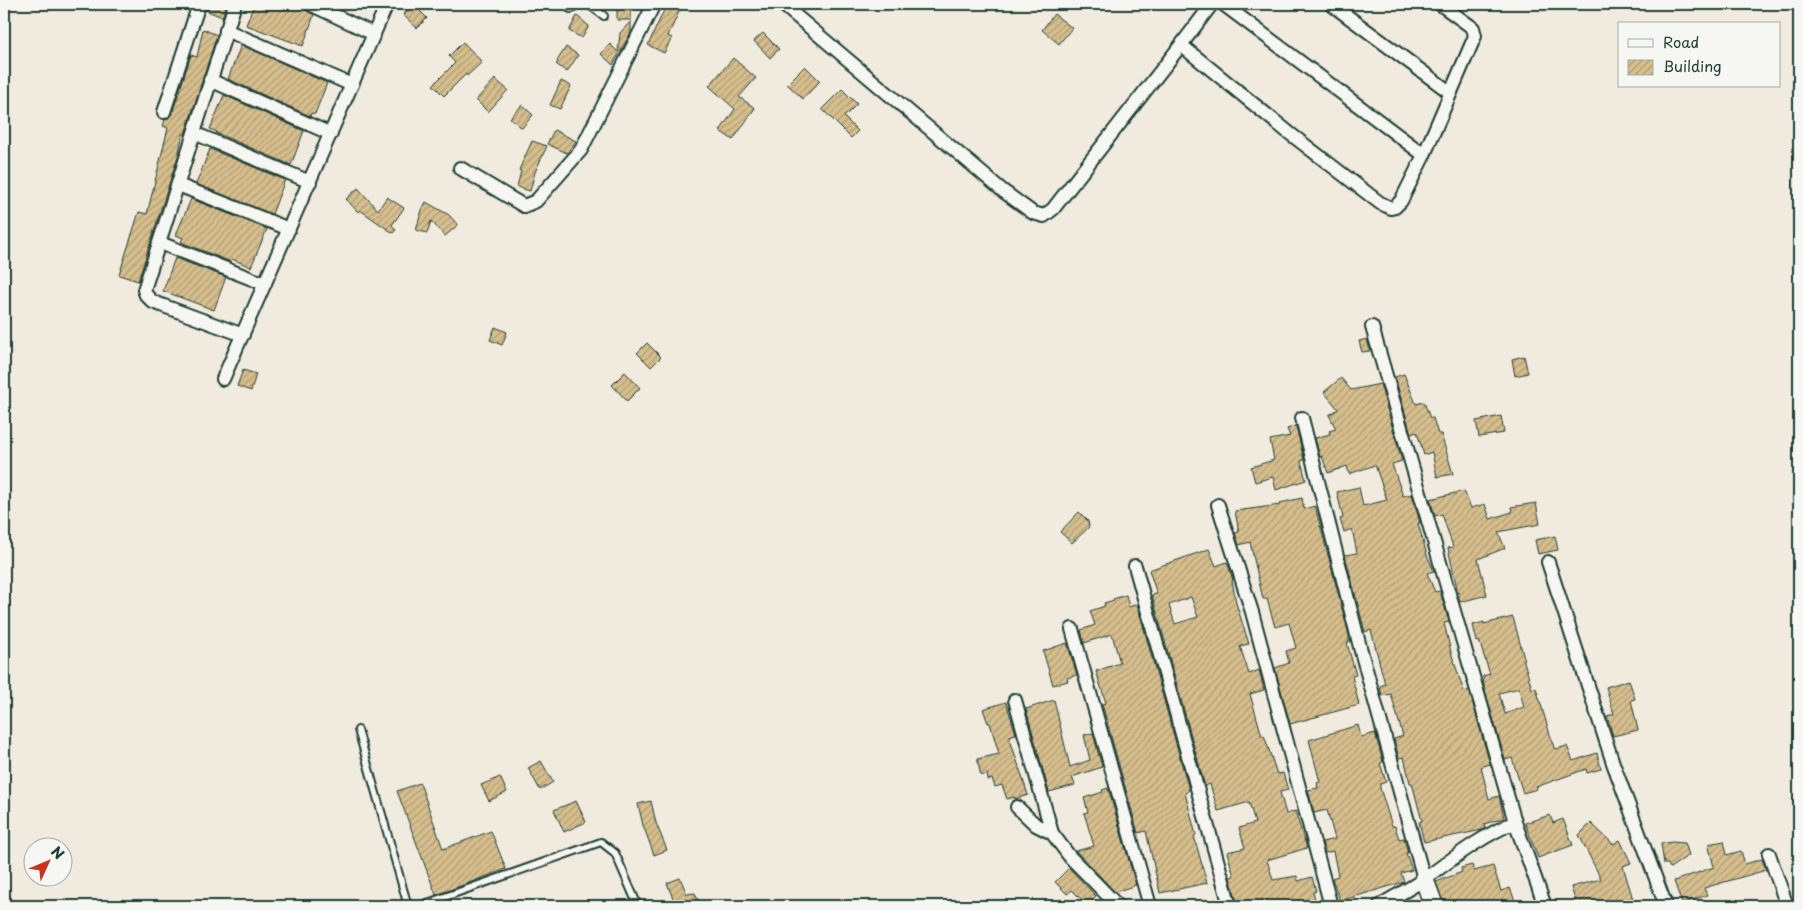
<svg xmlns="http://www.w3.org/2000/svg" width="1803" height="910" viewBox="0 0 1803 910" font-family="'Playpen Sans',sans-serif">
	<defs>
		<pattern id="building-hatch" width="6" height="6" patternUnits="userSpaceOnUse" patternTransform="scale(1.25)"><rect width="6" height="6" fill="#d7be8d"/><path d="M-1 1l2-2M0 6l6-6M5 7l2-2" fill="none" stroke="#ae9c74"/></pattern>
	</defs>
	<rect width="100%" height="100%" fill="#f0ebde"/>
	<filter id="ink" filterUnits="userSpaceOnUse"><feTurbulence type="fractalNoise" baseFrequency=".02" numOctaves="2"/><feDisplacementMap in="SourceGraphic" scale="10" xChannelSelector="R" yChannelSelector="G"/><feConvolveMatrix kernelMatrix="1 2 1 2 8 2 1 2 1" color-interpolation-filters="sRGB"/></filter>
	<g filter="url(#ink)">
		<path fill="url(#building-hatch)" stroke="#1f3d34" fill-rule="evenodd" d="M207,4H227L222,17L205,10Z
			M254,4H290L301,8L302,4L304,9L314,15L303,46L246,25Z
			M413,4L427,18L417,28L403,15Z
			M617,4H631V20H617Z
			M667,4H675L681,7L668,36L672,38L664,53L648,45Z
			M1054,14L1072,28L1059,44L1042,30Z
			M577,16L589,26L582,38L569,31Z
			M631,21V32L613,65L601,54L610,44L618,52L620,33Z
			M203,29L217,35L185,134H183L178,156L138,281L119,275L139,212L147,214L168,128L163,126L165,120L172,114L191,55L197,57Z
			M763,33L779,49L770,58L754,41Z
			M463,42L482,62L467,76L466,74L444,96L433,85L455,63L449,56Z
			M241,45L327,83L315,114L311,113L310,116L228,79Z
			M566,47L578,55L567,72L556,64L558,62L557,61Z
			M733,58L756,78L739,97L755,108L733,140L720,131L735,109L709,86Z
			M805,66L820,81L803,99L787,84Z
			M495,79L508,90L488,112L476,100Z
			M561,81L571,86L560,109L550,105Z
			M842,89L857,104L844,117L858,131L851,138L822,109Z
			M224,95L304,131L291,165L216,133L217,132L210,129Z
			M522,105L533,115L522,128L510,118Z
			M554,130L576,141L567,153L547,144Z
			M532,141L547,146L535,172L530,191L517,187L521,171L519,170Z
			M210,149L285,180L272,214L196,184Z
			M358,188L378,210L387,197L404,208L392,225L396,230L393,233L360,210L358,212L346,199Z
			M191,199L267,229L251,267L232,259L231,262L181,242L183,238L176,235Z
			M426,202L449,215L458,225L445,236L431,221L427,233L416,230L422,210Z
			M175,258L226,277L214,310L163,291Z
			M495,327L507,332L502,345L490,340Z
			M1367,339L1370,351L1362,352L1359,341Z
			M647,343L661,357L651,367L637,353Z
			M1524,356L1528,373L1515,376L1512,359Z
			M243,370L256,374L251,391L237,386Z
			M625,372L640,388L627,401L612,385Z
			M1404,374L1416,404L1424,402L1430,418H1433L1438,434H1441L1453,474L1437,477L1432,452L1424,455L1417,432L1411,434L1395,377Z
			M1341,378L1351,390L1380,384L1402,461L1392,464L1403,496L1412,494L1420,523H1418L1427,555L1434,571L1427,573L1435,592L1440,591L1449,622L1444,623L1451,652L1464,692L1469,690L1490,764L1481,767L1489,799L1499,796L1504,818L1484,824L1485,828L1482,830L1424,842L1419,822L1422,821L1412,783H1410L1404,757L1399,758L1394,739L1403,736L1391,694L1382,696L1380,686L1385,684L1371,630L1365,632L1345,555L1357,553L1352,529L1344,532L1340,519L1343,518L1337,492L1359,487L1363,506L1387,500L1375,465L1349,474L1347,466L1328,473L1322,456L1320,457L1315,438L1330,434L1329,431L1336,429L1329,415L1338,409L1324,392Z
			M1501,416L1504,433L1479,437L1476,421Z
			M1296,426L1304,460L1301,461L1306,480L1276,490L1273,477L1255,482L1251,467L1274,460L1270,440L1290,436L1287,429Z
			M1464,491L1471,508L1485,504L1490,519L1512,512L1511,507L1536,503L1540,524L1498,532L1505,548L1478,559L1487,595L1460,602L1448,548L1453,547L1442,514L1435,516L1430,499Z
			M1302,498L1304,509L1315,506L1323,536L1349,635V642L1347,643L1356,675L1352,676L1359,705L1290,724L1275,668L1289,663L1286,651L1296,648L1289,623L1275,627L1267,599H1263L1250,542L1239,545L1235,533L1239,532L1235,511L1280,505V503Z
			M1079,512L1088,521L1089,527L1072,543L1060,532Z
			M1555,536L1558,550L1538,554L1535,540Z
			M1209,549L1216,566L1227,562L1233,580H1232L1236,603L1249,644L1240,646L1249,674L1259,670L1264,690L1250,694L1262,736L1264,735L1277,774L1283,773L1288,790L1280,792L1286,814L1295,811L1307,848L1267,860L1273,880L1297,876L1298,881L1312,877L1316,891L1313,892L1317,906H1238L1230,877L1234,876L1227,852L1245,848L1239,828L1255,823L1249,802L1218,811L1210,784L1205,786L1152,595L1157,594L1149,570ZM1191,597L1198,617L1175,624L1169,605Z
			M1126,595L1129,607L1137,604L1189,790L1185,793L1196,835L1194,836L1207,883L1160,893L1146,831L1138,833L1102,704L1106,703L1096,671L1120,663L1112,634L1084,643L1081,630L1095,625L1090,611L1105,606L1104,603L1114,600L1113,599Z
			M1513,617L1524,658H1523L1532,689L1536,688L1554,748L1556,749L1567,746L1573,761L1597,753L1601,769L1587,773L1586,769L1536,787L1537,789L1523,793L1512,758L1505,760L1484,686L1483,676L1490,674L1479,641L1477,642L1473,625L1484,622V624ZM1519,688L1524,707L1505,714L1499,693Z
			M1067,643L1077,675L1067,678L1068,681L1053,685L1043,651Z
			M1629,680L1635,699L1631,700L1638,730L1613,736L1607,716L1614,714L1606,687Z
			M1054,700L1070,767L1090,760L1084,735L1093,733L1102,767L1072,777L1075,785L1049,792L1026,709Z
			M1006,702L1016,734L1009,736L1028,795L1015,799V797L1007,799L1002,785L995,787L992,779L988,780L987,774L981,776L977,759L999,754L990,723H988L983,709Z
			M1358,725L1361,737L1375,733L1383,762L1380,763L1386,782L1380,784V788L1392,826H1395L1399,839L1404,838L1408,853H1406L1412,870L1401,873L1404,882L1340,901L1332,878L1338,876L1333,851L1325,853L1322,842L1335,839L1327,810L1314,813L1308,790L1318,788L1317,783L1320,782L1309,740Z
			M541,761L553,782L540,790L528,768Z
			M500,777L507,792L489,801L481,785Z
			M420,783L443,849L491,831L506,869L436,895L397,791Z
			M1108,788L1136,885L1115,892L1076,851L1094,846L1084,813L1088,812L1084,798L1103,792L1102,790Z
			M576,801L586,822L564,832L554,810Z
			M651,801L656,823L667,850L654,855L643,825L638,804Z
			M1550,815L1553,823L1563,819L1573,845L1538,858L1525,823Z
			M1591,823L1613,844L1620,840L1631,863L1623,866L1635,906H1577L1571,887L1601,879L1579,835Z
			M1724,841L1727,855L1741,851L1745,864L1762,859L1766,870L1704,888L1707,895L1682,904L1674,881L1714,867L1708,844Z
			M1672,842L1685,843L1689,855L1670,868L1668,864H1664L1661,844Z
			M1472,865L1474,871L1493,866L1501,891L1510,888L1517,906H1444L1436,882L1462,872L1461,868Z
			M1069,868L1096,896L1087,905L1072,890L1067,894L1055,882Z
			M680,878L687,894L695,893L699,903L692,906H676L667,883Z"/>
		<g fill="none" stroke-linecap="round" stroke-linejoin="round">
			<defs>
				<path id="lane" d="M588,4L604,16
					M358,730L408,906
					M419,906L601,842L615,853L638,906"/>
				<path id="street" d="M235,4L144,290L146,295L153,302L243,335
					M310,4L374,34
					M569,4L571,6L572,4
					M782,4L1003,191L1033,213L1044,216L1053,209L1181,45
					M1212,4L1181,45L1288,132L1380,203L1391,208L1395,207L1401,201L1424,155L1475,36L1473,28L1440,4
					M1223,4L1424,155
					M1331,4L1451,93
					M226,30L352,85
					M210,80L331,134
					M164,112L199,4
					M194,133L310,182
					M460,168L524,206L536,201L581,150L654,4
					M178,185L289,229
					M160,243L265,284
					M1372,327L1515,822L1545,906
					M223,379L387,4
					M1302,418L1361,651L1424,879
					M1218,505L1252,612L1331,906
					M1548,562L1613,763L1666,906
					M1135,566L1230,906
					M1072,629L1150,906
					M1015,700L1052,833L1070,857L1118,906
					M1017,807L1036,825L1052,833
					M1769,854L1787,906
					M1379,906C1394,897 1411,888 1426,878C1455,857 1482,836 1515,822"/>
				<path id="secondary" d="M1424,879L1434,906"/>
			</defs>
			<use href="#lane" stroke="#1f3d34" stroke-width="10"/>
			<use href="#street" stroke="#1f3d34" stroke-width="16"/>
			<use href="#secondary" stroke="#1f3d34" stroke-width="21"/>
			<use href="#lane" stroke="#f6f6f2" stroke-width="6"/>
			<use href="#street" stroke="#f6f6f2" stroke-width="12"/>
			<use href="#secondary" stroke="#f6f6f2" stroke-width="18"/>
		</g>
	</g>
	<rect width="1803" height="910" fill="none" stroke="#f6f6f2" stroke-width="20"/>
	<rect x="10" y="10" width="1783" height="890" fill="none" stroke="#1f3d34" stroke-width="2" filter="url(#ink)"/>
	<rect x="1618" y="22" width="162" height="65" fill="#f6f6f2" stroke="#a0aca6"/>
	<rect x="1628" y="39" width="25" height="8" fill="#f6f6f2" stroke="#a0aca6"/>
	<text x="1663" y="48" font-size="15" fill="#1f3d34">Road</text>
	<rect x="1628" y="60" width="25" height="15" fill="url(#building-hatch)" stroke="#a0aca6"/>
	<text x="1663" y="72" font-size="15" fill="#1f3d34">Building</text>
	<g transform="translate(48 862) rotate(46)"><circle r="24" fill="#f6f6f2" stroke="#a0aca6"/>
	<path d="M0-4L9 19L0 12L-9 19Z" fill="#c8321e"/>
	<text y="-8" font-size="14" font-weight="bold" text-anchor="middle" fill="#1f3d34">N</text>
	</g>
</svg>
